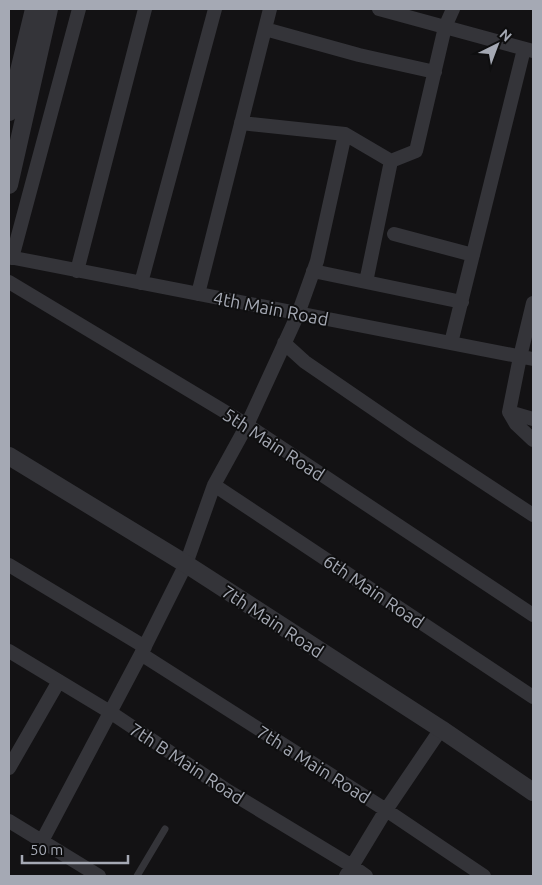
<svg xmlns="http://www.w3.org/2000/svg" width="542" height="885" viewBox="0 0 542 885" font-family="Ubuntu,sans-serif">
	<rect width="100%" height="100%" fill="#131214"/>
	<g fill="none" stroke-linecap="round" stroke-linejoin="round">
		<path stroke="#343439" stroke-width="7" d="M137,876L165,829"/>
		<path stroke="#343439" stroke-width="14" d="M379,9L533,51
			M265,29L359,55L435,72
			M241,123L345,134L391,161
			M391,161L416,151L445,27L453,9
			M394,234L473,255
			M9,257L533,359
			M12,258L79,9
			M77,271L145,9
			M313,271L462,302
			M9,282L247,425L533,615
			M366,282L391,161
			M141,283L215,9
			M198,294L270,9
			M533,303L520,357L509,412L533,419
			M284,343L305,362L413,436L533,515
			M451,343L524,49
			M509,412L516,424L533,440
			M214,485L533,697
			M9,565L145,647
			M9,651L110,712L228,791L352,866L366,876
			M141,654L386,810L484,876
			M9,768L59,681
			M9,821L99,876
			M42,841L141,654L186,564L214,485L247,425L298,314L317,261L345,134
			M346,876L386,810L441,729"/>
		<path stroke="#343439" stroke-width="18" d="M9,112L34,9
			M9,185L49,9
			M9,456L186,564L441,729L533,792"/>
	</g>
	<g text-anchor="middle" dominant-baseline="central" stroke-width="4" stroke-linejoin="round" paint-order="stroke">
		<g font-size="18" fill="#a5a9b4" stroke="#0e0e0f">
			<text transform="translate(271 308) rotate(11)">4th Main Road</text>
			<text transform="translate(274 444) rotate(33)">5th Main Road</text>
			<text transform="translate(374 591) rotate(34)">6th Main Road</text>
			<text transform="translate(273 621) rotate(33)">7th Main Road</text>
			<text transform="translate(187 763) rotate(33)">7th B Main Road</text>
			<text transform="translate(314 764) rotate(32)">7th a Main Road</text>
		</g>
	</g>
	<rect width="542" height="885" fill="none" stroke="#a5a9b4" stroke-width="20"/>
	<g transform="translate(497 45) rotate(42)" stroke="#0e0e0f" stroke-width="4" paint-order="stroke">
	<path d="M0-4L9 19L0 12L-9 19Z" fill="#a5a9b4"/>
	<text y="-8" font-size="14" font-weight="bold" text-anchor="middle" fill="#a5a9b4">N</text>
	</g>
	<path d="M22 855v8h106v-8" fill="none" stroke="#a5a9b4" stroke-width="2.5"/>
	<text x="30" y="855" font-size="15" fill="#a5a9b4" stroke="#0e0e0f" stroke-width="4" paint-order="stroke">50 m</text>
</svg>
